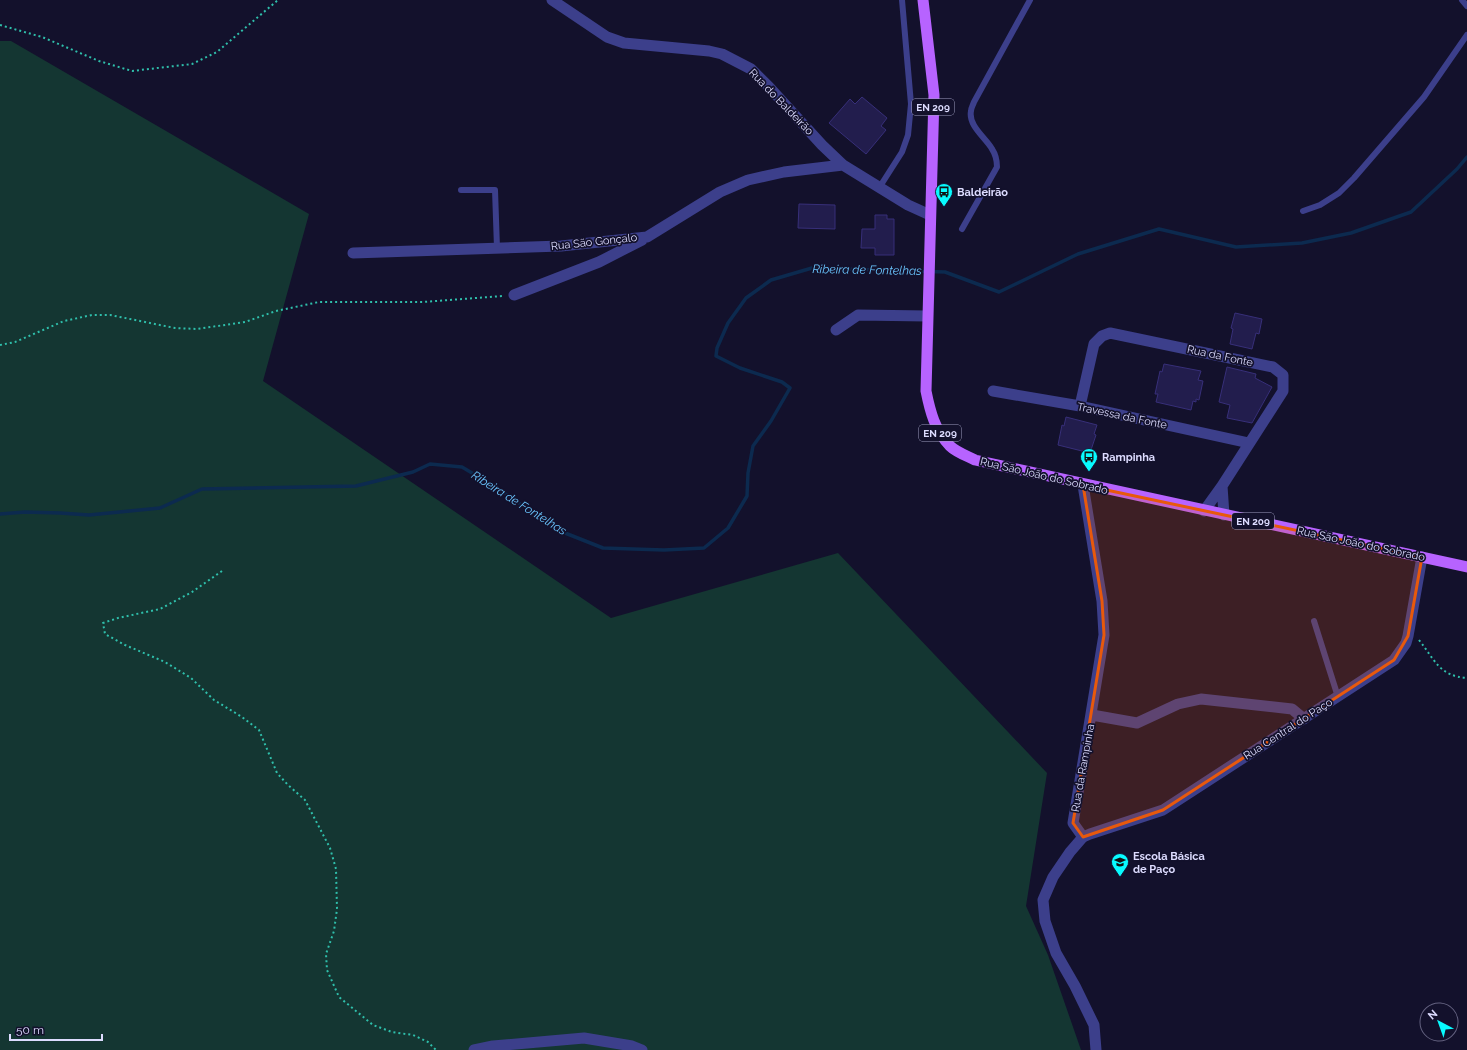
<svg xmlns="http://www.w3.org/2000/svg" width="1467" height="1050" viewBox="0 0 1467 1050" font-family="Raleway,sans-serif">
	<rect width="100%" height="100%" fill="#13112c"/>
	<path fill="#143632" d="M0,41H11L309,214L263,381L611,618L838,553L1047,773L1026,906L1048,955L1081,1050H0Z"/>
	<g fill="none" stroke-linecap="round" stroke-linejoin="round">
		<path stroke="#0c2a4f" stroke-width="3.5" d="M0,514L25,512L60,513L89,515L160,508L202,489L356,486L413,472L430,464L462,467L497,488L560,531L603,548L664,550L704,548L728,528L747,496L748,473L753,446L771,421L790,388L782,382L740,368L716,356L717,348L728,323L746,298L771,280L812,268L945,272L999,292L1078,254L1159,229L1236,247L1302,243L1351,233L1411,212L1457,169L1467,157"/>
	</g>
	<path fill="#221d4d" stroke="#372f79" d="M862,97L887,118L881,126L886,130L866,154L829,123L850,99L855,104Z
		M799,204L835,205V229L798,228Z
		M875,215H887V219H894V255H875V248H861L862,229H875Z
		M1235,313L1262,319L1259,334L1256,333L1252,349L1230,344L1233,329L1231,328Z
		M1164,364L1201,371L1198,380L1203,381L1199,400L1196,399V402L1193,401L1191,410L1156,402L1158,394H1155L1160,371L1162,372Z
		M1227,367L1256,374L1255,378L1272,387L1252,423L1227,418L1230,405L1219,402Z
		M1066,417L1097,425L1094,434L1096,435L1090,453L1058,445L1062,425L1064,426Z"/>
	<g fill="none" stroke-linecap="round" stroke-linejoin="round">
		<path stroke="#2fbfab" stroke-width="2" stroke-dasharray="2 3" stroke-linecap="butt" d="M0,25L42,37L99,61L132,71L192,64L217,52L278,0
			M0,345L15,342L64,321L92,315H110L175,328L197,329L245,322L276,311L319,302H423L503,296
			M222,571L192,592L160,609L118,618L103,623L105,634L125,645L165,662L191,678L214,700L242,717L259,730L277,773L288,785L305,800L330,848L336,869L337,909L334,931L326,954L327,970L339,997L373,1025L392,1032L413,1035L428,1042L436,1050
			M1419,640C1435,660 1439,676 1467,678"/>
		<path stroke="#3c3f8b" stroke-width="6" d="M1462,0L1467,6
			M879,188L902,152L908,135L911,104L902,0
			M461,190H495L497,248
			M1303,211L1320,205L1339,193L1354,178L1424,97L1467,35
			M962,229L997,167C997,160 996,155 992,149C986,138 968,126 971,111C971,108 973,105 974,102L1030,0
			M1314,621L1338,697"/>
		<path stroke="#3c3f8b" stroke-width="11" d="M552,0L607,37L624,43L709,51L722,54L751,69L769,87L822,145L843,165L908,205L930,215
			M353,253L561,246L647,237L720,192L748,180L784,172L843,165
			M514,295L599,262L642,240
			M836,330L858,315L927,316
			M993,391L1080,406L1249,443
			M1080,406L1094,344L1102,336L1110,333L1273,367L1283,375V391L1222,486L1204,511
			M1222,486L1224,515
			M1092,715L1137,723L1178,704L1201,699L1292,709L1304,719
			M1083,837L1073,823L1104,635L1102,601L1083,485
			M474,1050L493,1046L584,1038L632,1046L642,1050"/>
		<path stroke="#3c3f8b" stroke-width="11" d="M1096,1050L1094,1025L1075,986L1056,953L1045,921L1043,900L1053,877L1070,852L1083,837L1090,834L1163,810L1394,660L1406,643L1408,636L1422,557"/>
		<path stroke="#b763ff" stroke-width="11" d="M923,0L934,95L926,391C930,411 935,431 950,446C956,452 967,456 975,460L1467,567"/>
	</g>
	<path fill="#e8590c" fill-opacity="0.2" stroke="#e8590c" stroke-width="3" stroke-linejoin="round" d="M1083,485L1422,557L1408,636L1394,660L1163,810L1083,837L1073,823L1104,635L1102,601Z"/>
	<defs>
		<symbol id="bus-pin" viewBox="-11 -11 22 30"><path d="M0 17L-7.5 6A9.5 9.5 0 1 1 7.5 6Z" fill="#08fbff" stroke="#13112c"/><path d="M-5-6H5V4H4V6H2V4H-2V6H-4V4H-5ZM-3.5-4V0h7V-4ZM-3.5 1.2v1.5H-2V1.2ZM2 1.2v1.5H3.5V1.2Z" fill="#111"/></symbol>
		<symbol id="school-pin" viewBox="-11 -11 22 30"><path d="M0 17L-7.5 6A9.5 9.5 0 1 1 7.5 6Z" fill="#08fbff" stroke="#13112c"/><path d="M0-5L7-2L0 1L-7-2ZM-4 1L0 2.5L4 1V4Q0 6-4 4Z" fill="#111"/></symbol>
	</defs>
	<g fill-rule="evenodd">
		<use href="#bus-pin" x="934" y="182" width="20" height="27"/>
		<use href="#bus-pin" x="1079" y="447" width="20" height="27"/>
		<use href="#school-pin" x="1110" y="852" width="20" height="27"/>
	</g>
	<g text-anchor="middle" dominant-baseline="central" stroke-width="3.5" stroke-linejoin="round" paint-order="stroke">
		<g fill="#13112c" stroke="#a09fc0" stroke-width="1">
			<rect x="912" y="99" width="42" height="16" rx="3"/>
			<rect x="919" y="425" width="42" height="16" rx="3"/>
			<rect x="1232" y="513" width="42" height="16" rx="3"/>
		</g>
		<g font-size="10" font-weight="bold" fill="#dddcff">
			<text x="933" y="107">EN 209</text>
			<text x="940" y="433">EN 209</text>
			<text x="1253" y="521">EN 209</text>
		</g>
		<g font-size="11" fill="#dddcff" stroke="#13112c">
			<text transform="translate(781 102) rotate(46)">Rua do Baldeirão</text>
			<text transform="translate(594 242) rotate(-6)">Rua São Gonçalo</text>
			<text transform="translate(1220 356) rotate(12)">Rua da Fonte</text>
			<text transform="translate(1122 416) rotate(12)">Travessa da Fonte</text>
			<text transform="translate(1044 476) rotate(13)">Rua São João do Sobrado</text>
			<text transform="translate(1361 544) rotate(12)">Rua São João do Sobrado</text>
			<text transform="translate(1288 729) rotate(-33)">Rua Central do Paço</text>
			<text transform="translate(1083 768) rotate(-80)">Rua da Rampinha</text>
		</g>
		<g font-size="11" font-weight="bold" fill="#dddcff" stroke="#13112c" text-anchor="start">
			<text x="957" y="192">Baldeirão</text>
			<text x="1102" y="457">Rampinha</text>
			<text x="1133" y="856">Escola Básica<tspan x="1133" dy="13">de Paço</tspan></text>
		</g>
		<g font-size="12" font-style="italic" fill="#6ac6ff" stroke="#13112c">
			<text transform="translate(867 270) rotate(1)">Ribeira de Fontelhas</text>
			<text transform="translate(519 503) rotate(32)">Ribeira de Fontelhas</text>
		</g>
	</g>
	<g transform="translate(1439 1022) rotate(319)"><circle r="19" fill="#13112c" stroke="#646280"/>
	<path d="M0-3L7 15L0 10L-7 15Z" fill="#08fbff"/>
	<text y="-6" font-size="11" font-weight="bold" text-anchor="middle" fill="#dddcff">N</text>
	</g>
	<path d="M10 1034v6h92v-6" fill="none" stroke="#dddcff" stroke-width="2"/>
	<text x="16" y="1034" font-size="12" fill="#dddcff" stroke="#13112c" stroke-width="3" paint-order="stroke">50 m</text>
</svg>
